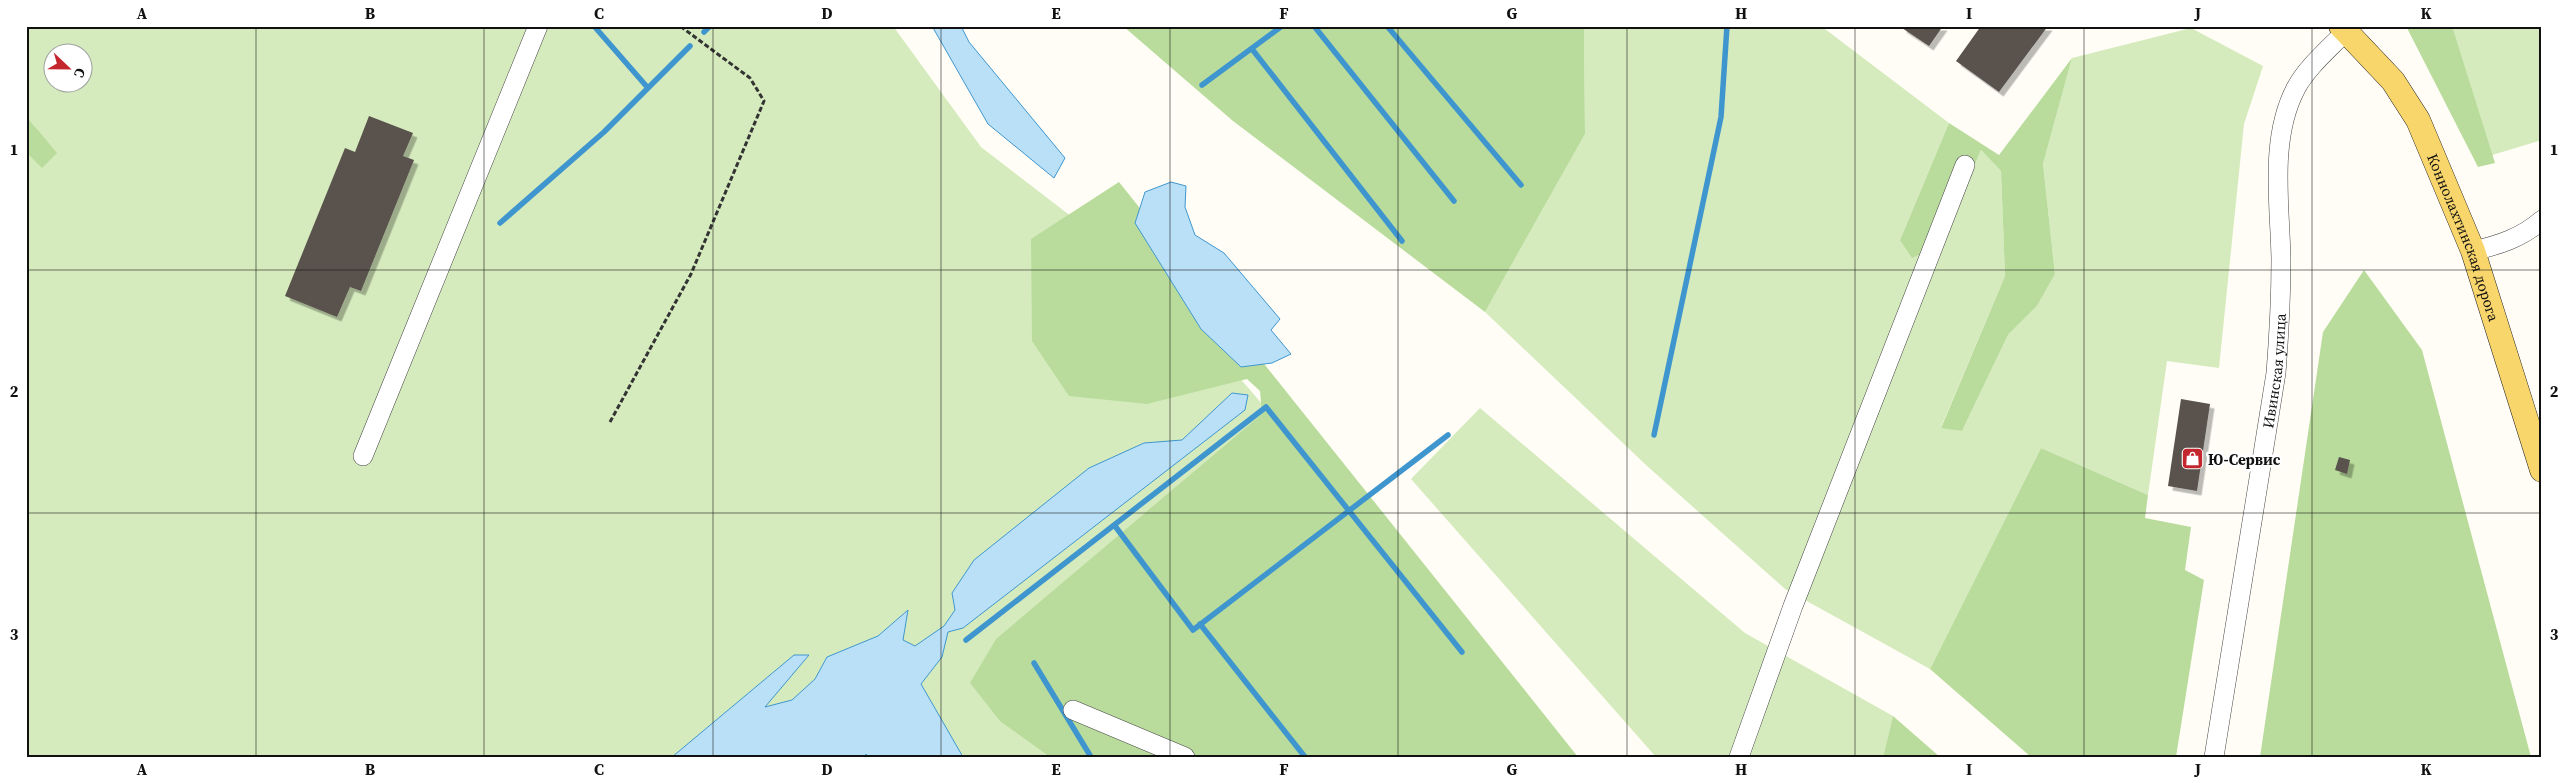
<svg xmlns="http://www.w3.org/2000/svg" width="2568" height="783" viewBox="0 0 2568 783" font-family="'Source Serif 4',serif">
	<defs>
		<filter id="shadow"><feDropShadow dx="4.5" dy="4.5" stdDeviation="0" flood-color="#0004"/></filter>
	</defs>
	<rect width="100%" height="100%" fill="#fffdf5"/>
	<path fill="#d5ebbd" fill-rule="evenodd" d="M26,26H893L981,147L1158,283L1566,757H26V144L37,129L26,116ZM52,52H82V82H52Z
		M1584,26H1821L1949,123L1900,240L1941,245L1981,150L2001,171L2005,276L1941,427L1962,431L2008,335L2037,306L2055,274L2043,164L2072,58L2191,28L2263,66L2244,124L2219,368L2167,361L2148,495L2041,448L1930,669L1785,589L1646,465L1485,312L1585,134Z
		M2438,26H2542V140L2479,159Z
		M1480,408L1745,633L1893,716L1883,757H1656L1411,479Z"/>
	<path fill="#b9dc9c" d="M1123,26H1584L1585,134L1485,312L1233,121Z
		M2406,26H2452L2495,163L2478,167Z
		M2072,58L2043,164L2055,274L2037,306L2008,335L1962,431L1941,428L2005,276L2001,171L1981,150L1941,245L1912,258L1900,240L1949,123L1999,155Z
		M26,116L57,153L42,168L26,152Z
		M1119,182L1578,757H1050L1000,721L970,683L996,639L1262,414L1260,391L1247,379L1147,404L1069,396L1032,341L1031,239Z
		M2364,270L2422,350L2531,757H2260L2323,332Z
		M2041,448L2148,495L2145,518L2191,527L2185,570L2204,580L2176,757H2031L1930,669Z
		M1893,716L1940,757H1883Z"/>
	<path fill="#b9e0f7" stroke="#3f96cf" d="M932,26H961L969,42L1065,158L1054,178L988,124Z
		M1171,182L1186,186L1185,207L1195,235L1224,253L1280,319L1271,330L1291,354L1272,363L1241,367L1201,329L1135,223L1145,192Z
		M1232,393L1248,395L1245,410L963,628L948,632L942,657L921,684L963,757H868L866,754L865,757H672L794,655H809L765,707L792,700L815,679L827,657L878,636L908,610L903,640L915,646L944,626L955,610L952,593L974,560L1089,468L1144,443L1182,440Z"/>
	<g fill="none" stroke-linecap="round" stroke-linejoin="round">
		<path stroke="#3f96cf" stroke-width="5.5" d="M594,26L648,88
			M1314,26L1454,201
			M1387,26L1521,185
			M704,32L710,26
			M1252,49L1402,241
			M1202,85L1282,26
			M500,223L604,132L690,46
			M1654,435L1721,117L1727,26
			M1115,526L1193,630L1448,435
			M1200,624L1305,757
			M966,640L1266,407L1462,652
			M1034,663L1091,757"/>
	</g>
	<path fill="#5a524d" filter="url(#shadow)" d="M1903,26H1943L1929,46L1902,28Z
		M1981,26H2048L1999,92L1956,61Z
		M369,116L413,133L403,156L414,160L361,291L350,287L337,317L285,296L345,148L355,152Z
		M2181,399L2210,404L2197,491L2168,486Z
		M2339,457L2350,460L2347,474L2335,470Z"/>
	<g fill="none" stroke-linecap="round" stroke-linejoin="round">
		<defs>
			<g id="minor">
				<path d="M2473,251C2499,245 2521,238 2542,220"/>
				<path d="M363,456L538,26"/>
				<path d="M1073,710L1185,757"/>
				<path d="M1739,757L1793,606L1965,165"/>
				<path id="s1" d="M2214,757L2276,373C2279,335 2281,298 2281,259C2280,204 2269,139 2296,88C2308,66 2329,49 2346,31"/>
			</g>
			<g id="major">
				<path id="s2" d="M2341,26L2393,81L2418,120L2473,251L2542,470"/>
			</g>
		</defs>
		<use href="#minor" stroke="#444" stroke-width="20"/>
		<use href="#major" stroke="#222" stroke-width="25"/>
		<path stroke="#333" stroke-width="3" stroke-dasharray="5 2.5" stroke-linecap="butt" d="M610,422L691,274L764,101L750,78L680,26"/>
		<use href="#minor" stroke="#fff" stroke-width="19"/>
		<use href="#major" stroke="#f9d66b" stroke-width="24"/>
	</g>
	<path fill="none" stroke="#111" stroke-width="1" stroke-opacity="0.55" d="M256,26V757M484,26V757M713,26V757M941,26V757M1170,26V757M1398,26V757M1627,26V757M1855,26V757M2084,26V757M2312,26V757M26,270H2542M26,513H2542"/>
	<defs>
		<symbol id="shop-square" viewBox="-11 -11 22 22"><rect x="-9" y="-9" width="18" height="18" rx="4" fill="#c4262e" stroke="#fff"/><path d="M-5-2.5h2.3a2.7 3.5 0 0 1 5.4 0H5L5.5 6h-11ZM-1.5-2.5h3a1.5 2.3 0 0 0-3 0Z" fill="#fff"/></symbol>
	</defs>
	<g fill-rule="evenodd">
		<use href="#shop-square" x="2180" y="446" width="25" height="25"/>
	</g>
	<g text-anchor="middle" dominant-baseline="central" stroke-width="5" stroke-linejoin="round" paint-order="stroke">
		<g font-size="15" fill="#111" stroke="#fff">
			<text stroke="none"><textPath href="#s2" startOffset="248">Коннолахтинская дорога</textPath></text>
			<text stroke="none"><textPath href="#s1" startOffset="391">Ивинская улица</textPath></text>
		</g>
		<g font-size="15" font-weight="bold" fill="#111" stroke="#fff" text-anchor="start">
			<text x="2208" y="459">Ю-Сервис</text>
		</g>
	</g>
	<rect width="2568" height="783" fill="none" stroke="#ffffff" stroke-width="55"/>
	<g transform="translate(68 68) rotate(112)"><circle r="24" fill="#ffffff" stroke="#a0a0a0"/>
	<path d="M0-4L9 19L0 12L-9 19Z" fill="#c4262e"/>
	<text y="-8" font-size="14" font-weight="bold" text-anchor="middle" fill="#111111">С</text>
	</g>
	<rect x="28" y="28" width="2512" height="728" fill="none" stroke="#111" stroke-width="2"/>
	<g font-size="16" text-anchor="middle" font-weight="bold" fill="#111">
		<text x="142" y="19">A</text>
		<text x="370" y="19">B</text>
		<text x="599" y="19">C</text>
		<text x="827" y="19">D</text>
		<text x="1056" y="19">E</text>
		<text x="1284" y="19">F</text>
		<text x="1512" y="19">G</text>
		<text x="1741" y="19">H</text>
		<text x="1969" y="19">I</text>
		<text x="2198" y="19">J</text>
		<text x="2426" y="19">K</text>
		<text x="14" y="155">1</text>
		<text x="2554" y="155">1</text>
		<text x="14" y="397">2</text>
		<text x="2554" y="397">2</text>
		<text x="14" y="640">3</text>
		<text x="2554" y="640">3</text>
		<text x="142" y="775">A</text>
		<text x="370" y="775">B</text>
		<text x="599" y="775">C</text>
		<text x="827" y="775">D</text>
		<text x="1056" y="775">E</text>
		<text x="1284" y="775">F</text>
		<text x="1512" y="775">G</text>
		<text x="1741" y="775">H</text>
		<text x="1969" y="775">I</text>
		<text x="2198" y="775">J</text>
		<text x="2426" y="775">K</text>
	</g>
</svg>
